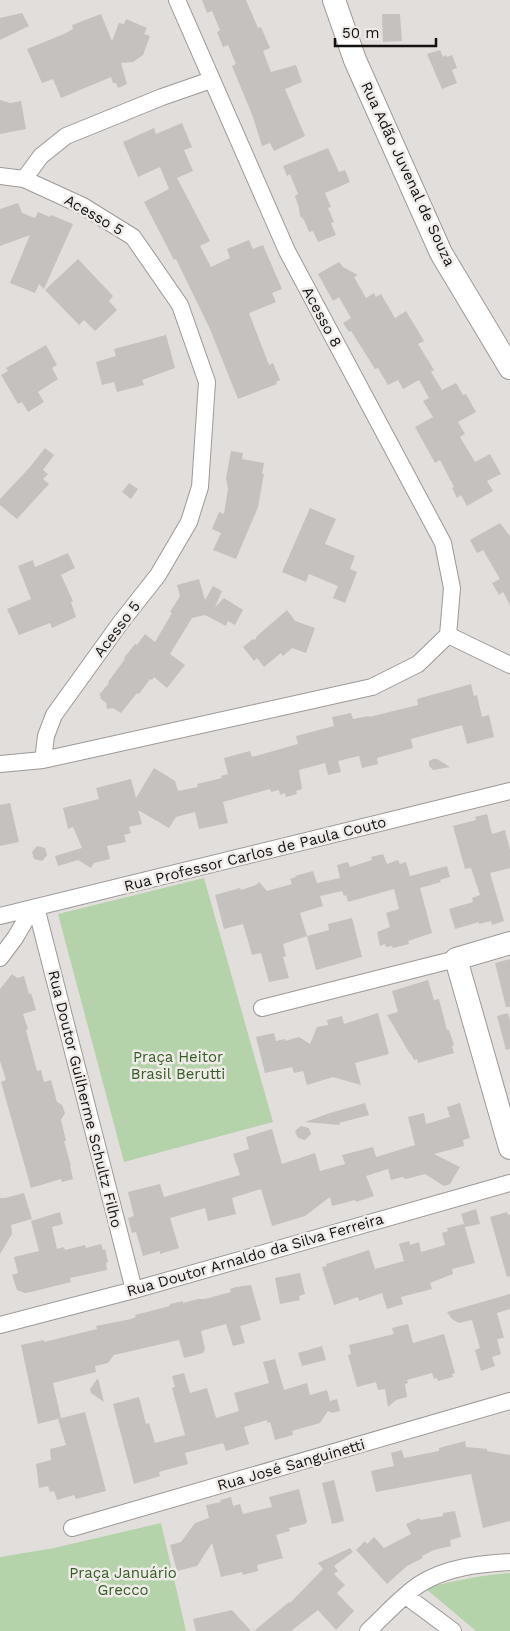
<svg xmlns="http://www.w3.org/2000/svg" width="510" height="1631" viewBox="0 0 510 1631" font-family="'Work Sans',sans-serif">
	<rect width="100%" height="100%" fill="#e2dedc"/>
	<path fill="#b5d3aa" d="M204,878L273,1122L124,1162L58,914Z
		M161,1523L186,1631H0V1557L54,1548Z
		M510,1573V1631H476L425,1588C453,1581 481,1575 510,1573Z"/>
	<path fill="#c4c1be" d="M202,0H246L258,28L261,27L270,48L263,51L271,72L296,65L302,82L285,89L305,136L274,151L270,143L262,146L253,117L232,66L236,64L228,45L223,47L217,32L220,30L212,11L207,13Z
		M22,13L29,26L0,40V18Z
		M101,14L112,41L119,23L124,24L126,19L147,28L144,34L150,36L143,55L133,62L121,63L127,84L118,88L116,83H113L111,77L61,98L53,79L42,83L27,49L64,34L73,29L72,25Z
		M382,14H400L402,41L383,42Z
		M440,50L443,57L446,55L447,57L452,55L457,68L452,70L457,83L442,89L427,54Z
		M0,100L10,103L21,101L26,129L0,134Z
		M182,123L192,147L184,150L193,171L177,178L210,241L200,246L211,267L230,258L227,249L249,240L253,249L263,245L282,289L272,293L276,302L249,313L269,365L273,363L280,380L276,382L277,384L238,399L210,329L176,259L174,260L144,202L169,189L160,167L138,177L123,142L154,128L156,134Z
		M328,148L339,172L345,170L350,182L325,193L331,207L328,208L334,222L331,223L336,235L318,242L313,231L309,232L304,220L300,216L299,208L295,196L298,194L290,174L287,176L283,166Z
		M18,203L22,213L35,218L38,212L50,217L51,215L73,224L44,289L39,284L35,293L10,283L30,235L0,246V209Z
		M78,259L113,296L109,301L117,310L95,331L84,320L79,325L45,290Z
		M339,262L343,267L358,275L354,277L366,298L374,293L376,297L381,294L395,318L406,311L424,341L418,344L434,370L431,372L442,390L456,383L463,395L466,394L476,412L458,422L465,434L460,437L475,462L490,454L501,474L487,481L493,491L467,506L461,495L457,498L452,488L454,487L440,460L435,463L415,427L433,417L423,401L429,398L419,380L403,389L398,380L388,385L378,368L375,369L351,331L349,332L343,323L351,318L339,297L333,301L318,274Z
		M166,335L175,368L142,380L144,385L117,392L114,382L102,385L96,362L116,356L114,349Z
		M46,345L57,365L52,368L58,379L38,392L44,402L28,412L22,402L18,404L1,375L8,371L6,368Z
		M45,448L54,455L43,470L48,474L43,479L49,484L17,519L0,505V499L30,467Z
		M231,451L243,453L242,459L264,463L262,474H264L258,507L236,559L213,550L221,533L212,529L219,512L224,514L228,489L226,478Z
		M129,483L138,489L131,499L122,492Z
		M310,508L336,519L325,544L355,556L350,569L357,572L345,603L333,598L338,586L309,574L306,582L282,572Z
		M500,523L510,536V605L503,592L499,595L492,583L500,579L483,550L477,553L470,540Z
		M68,553L75,568L61,575L73,601L71,602L76,617L52,628L50,623L19,635L7,609L31,599L18,566L33,560L35,567Z
		M199,579L205,600L213,586L222,591L215,607L224,598L243,610L235,625L228,621L226,626L205,615L192,618L170,654L185,665L167,688L154,677L152,680L150,679L139,694L137,693L121,713L113,708L107,709L106,703L100,698L101,696L99,695L109,683L108,682L125,659L124,658L135,644L137,645L145,634L155,642L172,613L170,612L180,596L177,585Z
		M287,610L295,621L315,628L306,653L292,648L283,656L281,653L264,667L257,658L254,661L243,647L253,639L255,640L257,636Z
		M471,684L474,696L477,695L482,717L489,715L494,737L467,744L462,725L411,739L413,748L377,758L378,764L362,768L359,756L338,761L341,772L328,775L325,763L299,770L302,789L296,791L297,794L286,797L285,793L280,795L279,790L271,792L270,789L223,802L228,823L199,829L195,812L176,817L169,828L138,810L142,824L129,827L131,833L124,835L126,842L107,846L110,859L94,863L91,868L78,860L58,866L55,856L82,848L73,827L68,829L63,808L99,799L96,788L131,779L136,798L154,768L175,781L178,791L198,787L197,784L222,778L221,776L228,774L224,758L250,751L252,757L298,744L296,736L334,726L332,717L351,713L353,719L369,716V717L418,705L417,699Z
		M433,759H437L450,767L433,770L429,766V761Z
		M10,803L19,842L0,846V805Z
		M487,814L492,834L505,830L510,850V868L490,873L504,921L492,925L491,921L479,924V922L455,929L449,909L473,902L472,898L480,895L471,868L465,869L453,826L476,820L475,817Z
		M37,846L45,848L47,855L42,861L34,859L32,852Z
		M383,854L387,864L398,860L400,864L406,862L410,876L447,866L450,877L440,880L441,882L420,888L432,933L408,941L409,944L393,948L392,946L386,947L385,944L380,946L377,932L390,927L386,913L399,909L394,889L348,902L346,895L344,896L342,891L320,896L323,906L300,913L307,936L283,944L286,956L283,957L289,978L269,982L261,953L252,955L243,924L224,929L215,895L240,888L241,890L256,885L259,882L267,891L292,884L290,879L296,877L295,876L313,871L317,883L340,878L337,865L348,862L350,867L372,860L371,857Z
		M352,918L362,957L316,970L307,936L329,930L328,924Z
		M510,959V1007H506L495,963Z
		M12,974L17,978L24,976L29,994L31,993L36,1010L23,1014L28,1029L26,1030L37,1071L41,1070L44,1082L51,1080L57,1102L62,1105L65,1113L61,1120L66,1141H64L71,1166H70L73,1179L62,1182L61,1179L31,1188L1,1082L6,1080L0,1061V989Z
		M428,980L434,1000L439,999L447,1030H449L454,1045L452,1046L454,1053L418,1063L417,1059L414,1060L411,1054H410L387,1015L398,1012L392,991Z
		M378,1013L389,1054L355,1063L361,1085L333,1077L307,1085L303,1071L294,1073L292,1067L265,1073L256,1037L274,1033L276,1041L285,1039V1041L299,1037L310,1044L317,1027L328,1025L327,1020L342,1016L344,1024Z
		M508,1013L510,1020V1049L506,1050L497,1016Z
		M133 1076a6 6 0 1 1 12 0a6 6 0 1 1-12 0Z
		M365,1103L369,1115L339,1123L340,1125L305,1122L330,1113Z
		M460,1103L470,1138L463,1140L464,1146L434,1154L460,1167L450,1184L444,1186L425,1174L406,1179L402,1177L391,1180L388,1169L366,1176L374,1196L356,1202L355,1200L332,1206L330,1197L305,1216L272,1226L261,1189L232,1198L236,1214L208,1221L205,1208L170,1218L179,1248L160,1254V1251L143,1256L136,1232L132,1233L128,1218L134,1216L128,1192L160,1184L164,1197L240,1175L233,1154L249,1149L246,1137L272,1129L282,1164L315,1153L320,1171L345,1164L342,1155L373,1147L376,1157L415,1145L408,1117L424,1113L426,1124L450,1117L447,1107Z
		M301,1126L309,1128L311,1134L305,1140L298,1138L295,1131Z
		M24,1193L32,1219L11,1225L12,1234L0,1254V1198H5Z
		M476,1209L480,1224L465,1227L461,1214Z
		M60,1212L63,1224L52,1227L57,1249L64,1247L65,1250L85,1245L86,1248L101,1244L103,1250L105,1249L108,1262L106,1263L107,1270L70,1278L71,1282L31,1292L25,1293L17,1290L12,1275L18,1273L14,1257L39,1251L31,1221Z
		M507,1212L508,1215L510,1214V1276L507,1277L490,1217Z
		M464,1224L475,1263L452,1269L453,1274L430,1283L432,1289L401,1297L403,1304L387,1309L382,1293L359,1301L358,1297L334,1305L322,1267L327,1266L326,1264L369,1250L375,1269L404,1261L399,1244L409,1241L410,1245L419,1242L421,1252L445,1245L442,1233L448,1231L447,1228Z
		M300,1273L305,1294L299,1296L300,1300L280,1304L275,1278Z
		M251,1285L261,1320L240,1326L245,1343L233,1346L226,1324L201,1331L205,1349L203,1353L184,1358L179,1340L114,1355L108,1363L95,1366L96,1372L53,1383L61,1418L38,1424L21,1345L44,1340V1342L97,1329L96,1326L131,1319L136,1317L135,1315L170,1306V1304L183,1301V1303L198,1299H205L231,1292L230,1289L236,1287Z
		M510,1294V1309L497,1313L504,1338L497,1339L501,1354L492,1357L495,1366L481,1371L475,1350L480,1348L472,1320L459,1323L452,1319L447,1312Z
		M408,1324L413,1343L444,1334L455,1373L452,1374L453,1377L438,1381L437,1378L434,1379L432,1373L407,1380L408,1383L405,1384L407,1397L396,1400L388,1407L385,1389L378,1390L376,1382L357,1387L348,1355L351,1354L349,1345L394,1334L392,1328Z
		M322,1346L326,1360L302,1366L298,1353Z
		M275,1359L284,1390L307,1383L310,1395L327,1390L330,1401L337,1399L340,1411L332,1413L328,1411L320,1423L292,1431L293,1435L275,1440L270,1422L267,1423V1420L244,1427L249,1444L226,1451L223,1443L185,1453L188,1464L159,1472L160,1476L134,1484L113,1404L139,1397L146,1424L149,1423L155,1443L185,1435L172,1388L175,1387L172,1376L184,1373L190,1393L207,1388L216,1418L239,1411L234,1393L269,1383L263,1362Z
		M98,1378L104,1402L91,1393L90,1389Z
		M85,1412L106,1491L76,1499L74,1495L57,1500L54,1491L50,1492L48,1486L39,1488L36,1464L51,1460L50,1449L66,1445L58,1419Z
		M465,1441L466,1447L487,1449V1451L510,1455V1521L483,1528L471,1474L376,1492L371,1471L394,1466L391,1453L402,1450L404,1458L439,1451V1448Z
		M334,1480L344,1521L332,1524L322,1483Z
		M299,1489L307,1522L305,1524L289,1528L290,1531L276,1535L283,1558L257,1565L258,1571L243,1575L242,1572L221,1577L212,1543L197,1566L177,1571L170,1545L181,1542L195,1523L209,1518L206,1505L221,1502L220,1500L231,1497L233,1506L240,1504L243,1514L272,1507L269,1497Z
		M455,1511L461,1537L450,1540L451,1546L434,1550L422,1556L423,1558L407,1566L387,1584L356,1550L365,1541L367,1544L374,1537L384,1548L411,1534L406,1524L419,1518L420,1520L443,1516V1513Z
		M350,1548L353,1552L334,1566L338,1571L334,1574L345,1585L337,1593L354,1611L336,1630L318,1610L291,1631H254L289,1602L290,1603L323,1569L318,1563Z
		M232,1610L251,1631H196L193,1619Z"/>
	<g fill="none" stroke-linecap="round" stroke-linejoin="round">
		<defs>
			<path id="street" d="M177,0L287,251L443,543L452,588L448,635
				M0,176L24,179L83,206L133,237L180,305L207,382L200,487L189,522L158,575L121,622L54,715L46,736L43,760L372,687L418,664L448,635
				M24,179L41,156L66,136L162,97L211,80
				M448,635L510,665
				M0,764L43,760
				M36,907L134,1290
				M0,916L510,791
				M0,958L15,938L32,909
				M262,1008L456,959
				M0,1325L134,1290L510,1183
				M72,1528L510,1401
				M406,1596L453,1631
				M368,1631C383,1617 404,1594 420,1584C447,1567 479,1564 510,1562"/>
			<path id="secondary" d="M334,0L355,60L441,253L510,368
				M510,943L456,959L510,1148"/>
		</defs>
		<use href="#street" stroke="#9c9997" stroke-width="18"/>
		<use href="#secondary" stroke="#9c9997" stroke-width="24"/>
		<use href="#street" stroke="#fff" stroke-width="16"/>
		<use href="#secondary" stroke="#fff" stroke-width="22"/>
	</g>
	<g text-anchor="middle" dominant-baseline="central" stroke-width="5" stroke-linejoin="round" paint-order="stroke">
		<g font-size="15" fill="#131211" stroke="#efebe9">
			<text transform="translate(408 174) rotate(65)">Rua Adão Juvenal de Souza</text>
			<text transform="translate(94 215) rotate(30)">Acesso 5</text>
			<text transform="translate(322 317) rotate(62)">Acesso 8</text>
			<text transform="translate(117 629) rotate(-53)">Acesso 5</text>
			<text transform="translate(255 854) rotate(-14)">Rua Professor Carlos de Paula Couto</text>
			<text transform="translate(85 1099) rotate(76)">Rua Doutor Guilherme Schultz Filho</text>
			<text transform="translate(255 1255) rotate(-16)">Rua Doutor Arnaldo da Silva Ferreira</text>
			<text transform="translate(291 1465) rotate(-16)">Rua José Sanguinetti</text>
		</g>
		<g font-size="15" fill="#345d23" stroke="#efebe9">
			<text x="178" y="1057">Praça Heitor<tspan x="178" dy="17">Brasil Berutti</tspan></text>
			<text x="123" y="1573">Praça Januário<tspan x="123" dy="17">Grecco</tspan></text>
		</g>
	</g>
	<path d="M335 38v8h101v-8" fill="none" stroke="#131211" stroke-width="2.5"/>
	<text x="342" y="38" font-size="15" fill="#131211" stroke="#efebe9" stroke-width="4" paint-order="stroke">50 m</text>
</svg>
